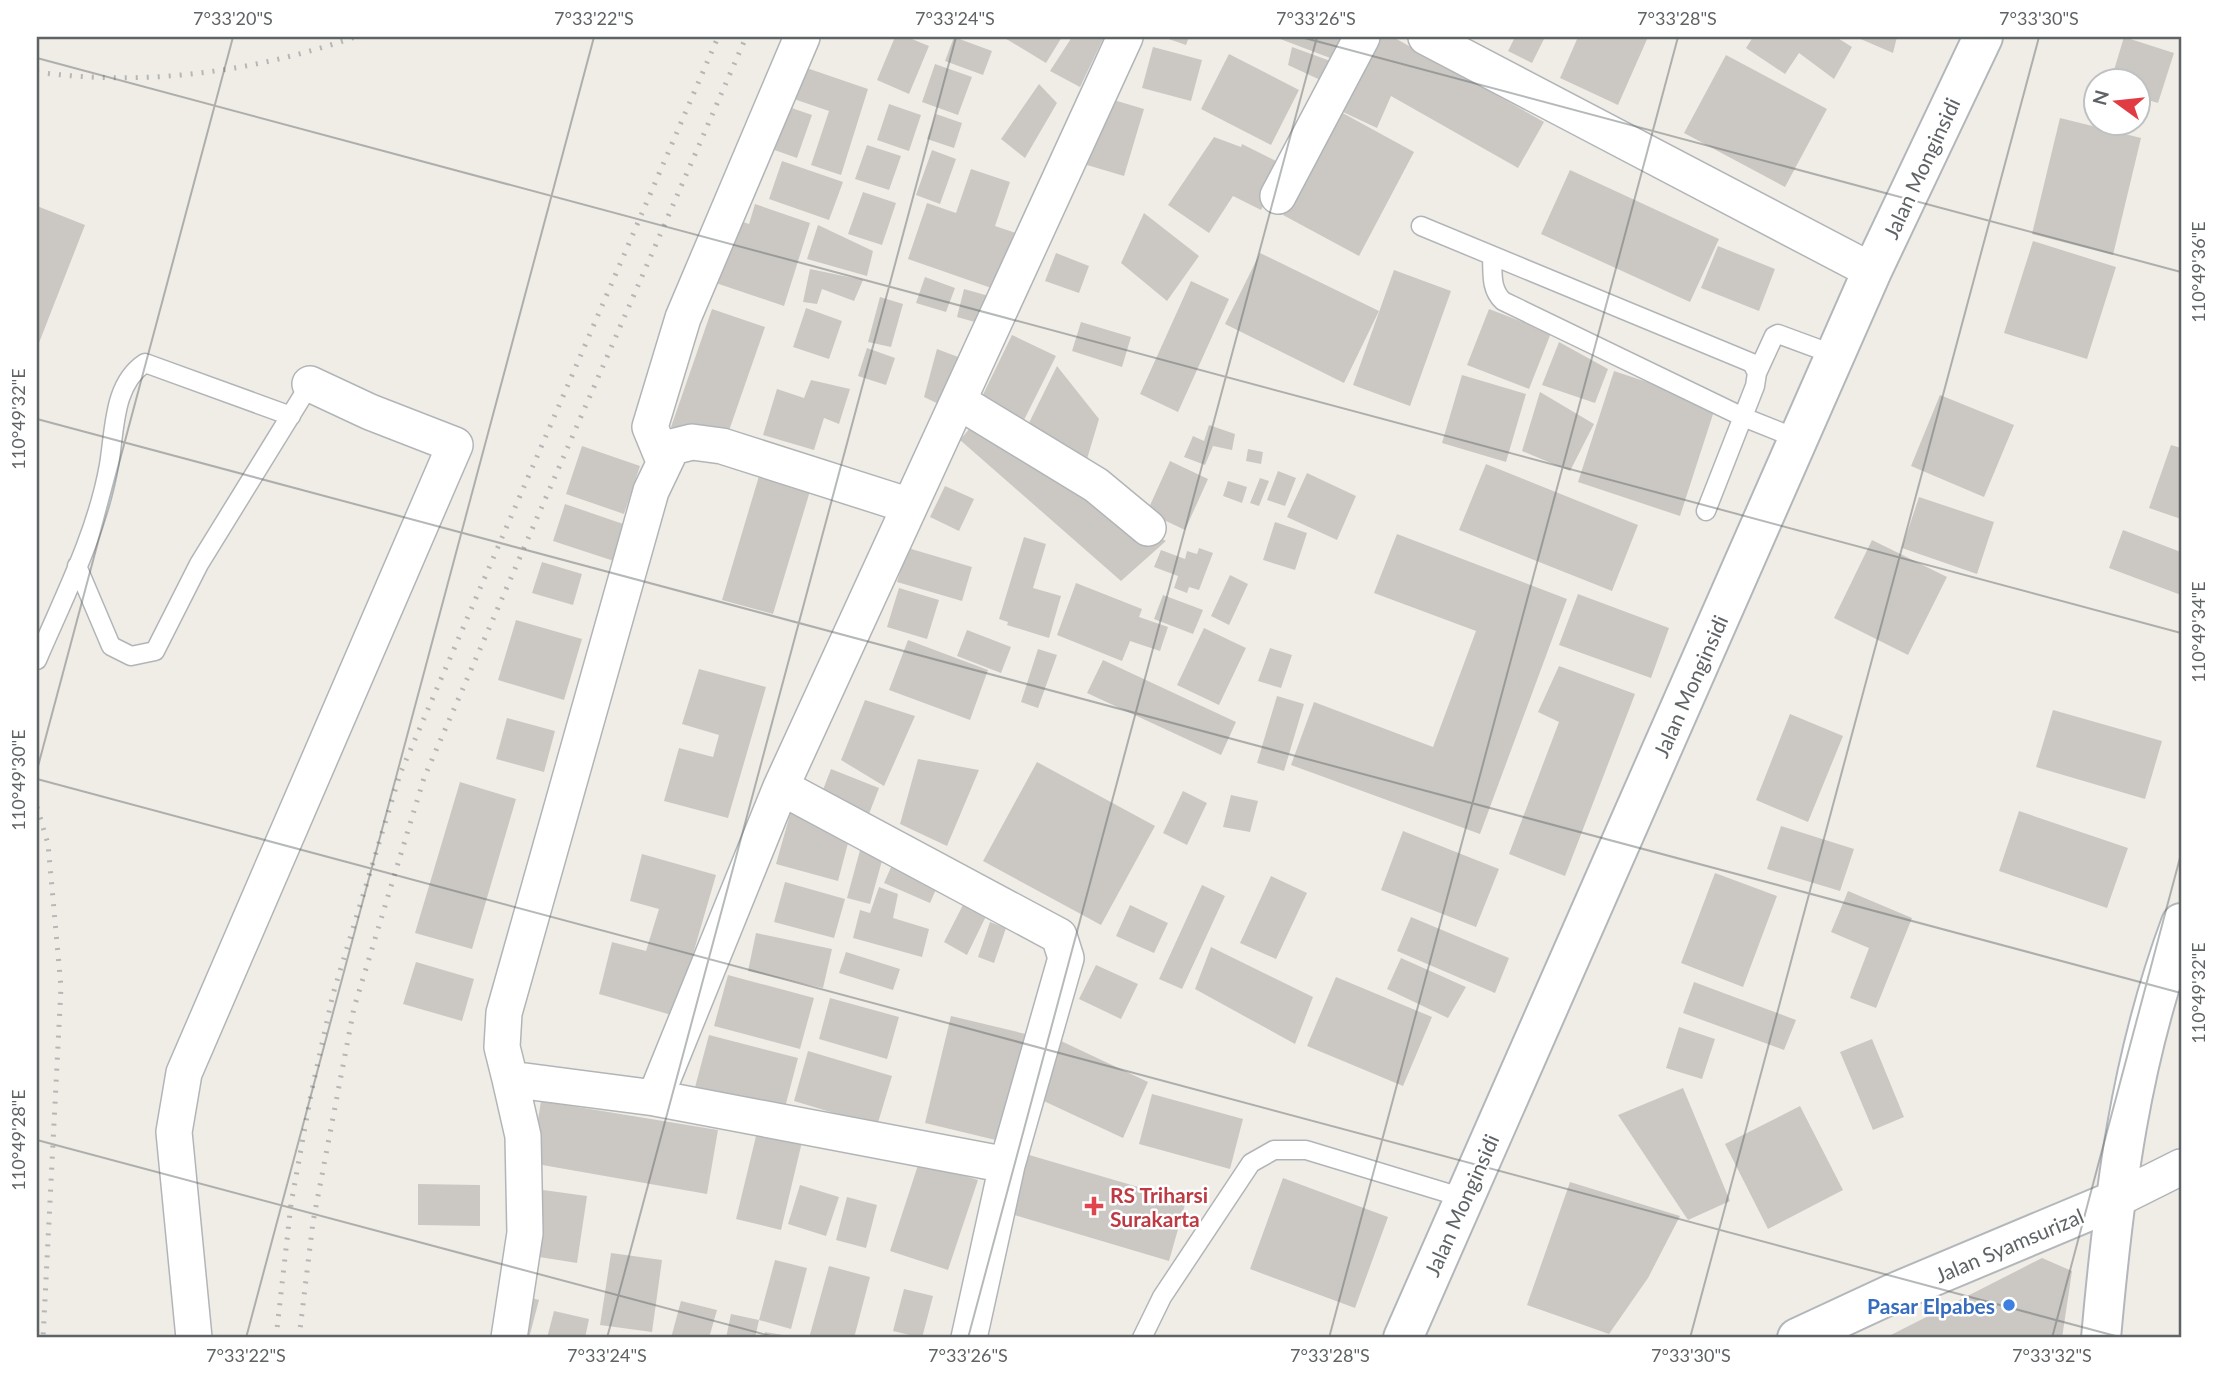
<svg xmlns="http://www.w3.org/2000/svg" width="2218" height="1375" viewBox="0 0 2218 1375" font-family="Lato,sans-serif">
	<rect width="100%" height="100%" fill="#f0ede7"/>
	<path fill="#cbc8c4" d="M895,37H907L929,46L909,94L877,80Z
		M954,37L992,51L983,75L945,61Z
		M1003,37H1062L1046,63Z
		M1072,37H1104L1080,87L1050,71Z
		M1163,37H1189L1186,45Z
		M1275,37H1347L1338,61Z
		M1381,37H1393L1544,122L1518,168L1391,96L1377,128L1343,112Z
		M1515,37H1545L1532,63L1508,51Z
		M1578,37H1648L1618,105L1560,78Z
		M1753,37H1836L1852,47L1834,79L1799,53L1785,74L1746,48Z
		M1856,37H1897L1893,53Z
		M2124,37L2174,53L2158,103L2138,97V80H2111Z
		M1153,47L1202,60L1191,101L1142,88Z
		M1292,47L1336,63L1329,84L1288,65Z
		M1229,54L1299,90L1271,145L1201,109Z
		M1726,55L1827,109L1785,187L1684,133Z
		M795,64L868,89L841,175L811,165L829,111L785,96Z
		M935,64L972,77L958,115L922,102Z
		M1039,84L1057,103L1025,158L1001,139Z
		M1107,98L1144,109L1124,176L1087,165Z
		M780,104L812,115L797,158L766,147Z
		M889,104L921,115L909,151L877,140Z
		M1339,111L1414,152L1359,256L1283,215Z
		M936,114L962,123L954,148L927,139Z
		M2060,118L2141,138L2113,255L2032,234Z
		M1214,137L1241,147L1242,144L1284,165L1261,210L1233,196L1209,233L1168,205Z
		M867,145L901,156L889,190L855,179Z
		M932,150L956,159L940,204L916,195Z
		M782,161L843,182L829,220L769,199Z
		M971,169L1010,182L995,226L1016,233L997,290L908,259L927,203L956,213Z
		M1570,170L1719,239L1690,302L1541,234Z
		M863,192L896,203L882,245L848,234Z
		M755,204L810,223L784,306L707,280L729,217L749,224Z
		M37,206L85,225L37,348Z
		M1144,213L1199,256L1167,301L1121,263Z
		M818,225L873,251L867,276L807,259Z
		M2033,241L2116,267L2087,359L2004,333Z
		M1718,246L1775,269L1759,311L1701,288Z
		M1056,253L1089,266L1079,293L1045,281Z
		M1260,253L1379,311L1344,383L1225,324Z
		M810,269L863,280L854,301L822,289L817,304L803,302Z
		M1394,270L1451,291L1410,406L1353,385Z
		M925,277L955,288L946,312L916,303Z
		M1191,281L1229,299L1178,412L1140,394Z
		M964,289L989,296L982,324L957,317Z
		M880,297L903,304L891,347L868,342Z
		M806,308L842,321L829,359L793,347Z
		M712,309L765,327L724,445L671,427Z
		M1489,309L1551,333L1529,389L1467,365Z
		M1081,322L1131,337L1122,367L1072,351Z
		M1012,335L1056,356L1020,428L977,407Z
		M1559,342L1608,369L1595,403L1542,385Z
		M867,348L895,358L886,385L858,376Z
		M937,349L966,360L943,406L924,397Z
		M1057,366L1099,419L1084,469L1024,433Z
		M1614,371L1716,405L1680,516L1578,482Z
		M1462,375L1526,394L1506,462L1442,443Z
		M811,380L850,389L839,424L824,418L814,450L763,435L777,389L804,398Z
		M1540,392L1594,424L1570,471L1522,451Z
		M1940,395L2014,425L1984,497L1911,466Z
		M1209,425L1235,434L1232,450L1213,446L1205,465L1184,457L1193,436L1204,441Z
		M970,428L1166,541L1121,581L960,440Z
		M2171,445L2181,448V519L2149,508Z
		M582,446L640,466L624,514L566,494Z
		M1248,449L1263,452L1261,464L1246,461Z
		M1170,461L1208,479L1185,530L1147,512Z
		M1486,464L1638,525L1612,591L1459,530Z
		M1278,471L1296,478L1285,506L1267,500Z
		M1307,473L1356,496L1337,540L1287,517Z
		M759,476L810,491L773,614L722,600Z
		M1260,478L1269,481L1259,506L1250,503Z
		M1228,481L1247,487L1242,503L1223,496Z
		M945,486L974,499L959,531L930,517Z
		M1919,497L1994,522L1977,574L1902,548Z
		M565,504L629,526L617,562L553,541Z
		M1275,522L1307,533L1295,570L1263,560Z
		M2123,530L2181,552V595L2109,568Z
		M1397,534L1567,599L1480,834L1291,765L1314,702L1433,747L1476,631L1374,593Z
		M1024,537L1046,544L1033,588L1061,596L1049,638L1007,625L1008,622L999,619Z
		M1872,540L1947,577L1908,655L1834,618Z
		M908,548L972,567L962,601L897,582Z
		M1199,548L1213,553L1199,590L1189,587L1187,593L1174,588L1178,576L1154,567L1161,550L1185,559L1187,551L1197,554Z
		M542,562L582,574L573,605L532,593Z
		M1230,575L1248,584L1229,625L1211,616Z
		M1076,583L1142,609L1139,617L1168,627L1160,651L1130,641L1122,661L1057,635Z
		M899,588L939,600L927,639L887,627Z
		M1578,594L1669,628L1651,678L1559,645Z
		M1163,595L1203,610L1193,634L1154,619Z
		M516,620L582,639L564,700L498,680Z
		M1204,628L1246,648L1219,705L1177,685Z
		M967,630L1011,647L1001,673L957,656Z
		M908,640L988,670L970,720L889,690Z
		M1270,648L1292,655L1281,688L1258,681Z
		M1038,649L1057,655L1038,708L1021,702Z
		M1103,660L1236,722L1221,755L1087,693Z
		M1559,666L1635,694L1565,876L1509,854L1559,722L1538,712Z
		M699,669L766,687L728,818L664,801L679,748L713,757L719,735L682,724Z
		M1277,696L1304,704L1284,771L1257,763Z
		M865,700L915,716L884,786L841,760Z
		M2053,710L2162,741L2145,799L2036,767Z
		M1790,714L1843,736L1808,822L1756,800Z
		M507,718L555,731L544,772L496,759Z
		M918,759L979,770L947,846L900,824Z
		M1037,762L1155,826L1101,925L983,861Z
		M831,769L879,788L867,819L819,800Z
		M460,782L516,799L472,949L415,933Z
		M1183,791L1207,803L1187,845L1163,833Z
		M1231,795L1258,801L1250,832L1223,827Z
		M791,811L852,828L838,881L776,864Z
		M2019,811L2128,848L2107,908L1999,871Z
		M1781,826L1854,849L1840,891L1767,869Z
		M1403,831L1499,869L1476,927L1381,890Z
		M862,843L885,850L870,904L847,898Z
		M642,854L716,875L675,1016L599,994L612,942L646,951L659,909L630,901Z
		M896,856L942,876L930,903L884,883Z
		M1715,873L1777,896L1743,987L1681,963Z
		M1271,876L1307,893L1276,959L1240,943Z
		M785,882L845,899L834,938L774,922Z
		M1202,885L1225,896L1182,989L1159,979Z
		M879,887L898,894L893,918L929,929L922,957L853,938L860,910L870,913Z
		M1848,891L1912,918L1876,1008L1850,998L1869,948L1831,932Z
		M967,897L990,908L967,955L944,942Z
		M1130,905L1168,923L1154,953L1116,936Z
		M1411,917L1509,958L1495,993L1397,951Z
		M990,922L1006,928L994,963L978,957Z
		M756,933L832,949L823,988L748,971Z
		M1211,947L1313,997L1295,1044L1195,989Z
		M846,952L900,969L893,990L839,973Z
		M1401,958L1466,987L1448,1018L1387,989Z
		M416,962L474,979L462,1021L403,1004Z
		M1096,965L1138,984L1121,1019L1079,999Z
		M728,975L814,998L800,1049L714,1026Z
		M1336,977L1432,1017L1403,1086L1307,1046Z
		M1694,982L1796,1020L1784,1050L1683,1013Z
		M830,998L899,1017L887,1059L819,1039Z
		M951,1016L1030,1035L1004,1142L925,1123Z
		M1679,1027L1715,1039L1702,1079L1666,1068Z
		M709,1035L798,1058L783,1115L694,1091Z
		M1872,1039L1904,1117L1873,1130L1840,1052Z
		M1059,1040L1148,1082L1123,1138L1033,1096Z
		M808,1051L892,1076L877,1126L794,1101Z
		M1683,1088L1730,1201L1688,1220L1618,1115Z
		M1152,1094L1243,1119L1230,1169L1139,1144Z
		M541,1101L718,1130L707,1194L531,1163Z
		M1800,1106L1843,1190L1768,1229L1725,1144Z
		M757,1132L802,1142L781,1230L736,1219Z
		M1019,1152L1186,1201L1169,1261L1001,1211Z
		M919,1162L978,1180L948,1270L890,1251Z
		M1283,1178L1388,1217L1355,1308L1250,1269Z
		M1570,1182L1680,1216L1648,1278L1609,1334L1527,1305Z
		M418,1184L480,1185V1226L418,1225Z
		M800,1185L839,1197L826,1236L788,1224Z
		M543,1190L587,1196L577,1263L533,1256Z
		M847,1197L877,1205L866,1248L836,1240Z
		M611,1253L662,1260L652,1332L600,1325Z
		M2042,1258L2072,1271L2062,1338H1885Z
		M775,1260L807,1268L791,1329L759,1320Z
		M829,1266L870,1277L854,1338H809Z
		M904,1289L933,1296L922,1338L893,1331Z
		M522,1295L539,1300L529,1338H521Z
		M681,1301L717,1310L709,1338H671Z
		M554,1311L589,1319L585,1338H547Z
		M731,1314L759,1320L755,1338H726Z
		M765,1332L795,1337V1338H764Z"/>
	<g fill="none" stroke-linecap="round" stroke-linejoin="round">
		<defs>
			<path id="service" d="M1421,226L1752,363L1757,373L1755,386L1706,511
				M1492,256C1493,272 1490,289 1503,301L1743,417L1798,439
				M1757,373L1774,336L1778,334L1835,355
				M77,566L111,646L131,656L155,651L199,564L310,384
				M37,660C64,597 97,533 109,465C115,429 113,384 145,363L291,416
				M1142,1338L1162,1297L1251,1163L1274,1150H1306L1464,1198"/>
			<path id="minor" d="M1426,37L1872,271
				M1278,196L1362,37
				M958,401L1096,485L1148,528
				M664,461L650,427L683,318L802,37
				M781,787L1059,936L1066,958L1007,1165L969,1338
				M510,1079L502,1047L504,1013L651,491L672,447L692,442L722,446L910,506
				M655,1098L1007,1165
				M2113,1201L2181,1167
				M194,1338L174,1132L184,1073L455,445L370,412L310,384
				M509,1338L525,1233L523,1136L510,1079L655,1098L781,787L1125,37"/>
			<path id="secondary" d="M1403,1338L1872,271L1983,37
				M1797,1338L1896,1292L2113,1201
				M2101,1338C2114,1193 2130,1060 2181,923"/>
		</defs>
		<use href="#service" stroke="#b2b5b8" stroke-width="21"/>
		<use href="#minor" stroke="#b2b5b8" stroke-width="38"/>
		<use href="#secondary" stroke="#b3b7bb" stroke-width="42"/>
		<use href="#service" stroke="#fff" stroke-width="18"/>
		<use href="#minor" stroke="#fff" stroke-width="35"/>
		<use href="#secondary" stroke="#fff" stroke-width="38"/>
		<path stroke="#b5b6b6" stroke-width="5" stroke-dasharray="2 9" stroke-linecap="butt" d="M37,72C144,87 253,72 355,37
			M37,807L48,844L61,987L43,1338
			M276,1338L291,1204L311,1094L333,994L400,774L718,37
			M299,1338L313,1222L354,1008L424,778L746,37"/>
	</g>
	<path fill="none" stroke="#5e6366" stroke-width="2" stroke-opacity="0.45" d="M1301,37L2181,272M37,58L2181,633M37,419L2181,993M37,770L233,37M37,779L2123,1338M37,1140L778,1338M246,1338L594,37M607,1338L956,37M968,1338L1317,37M1329,1338L1678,37M1690,1338L2039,37M2052,1338L2181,854"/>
	<path fill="#e0444e" stroke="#fff" stroke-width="2.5" d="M1090.5 1195.5h7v7h7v7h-7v7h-7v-7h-7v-7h7z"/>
	<circle fill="#3f7fe0" stroke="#fff" stroke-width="2.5" cx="2009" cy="1305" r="7"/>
	<g text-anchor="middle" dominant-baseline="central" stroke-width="5" stroke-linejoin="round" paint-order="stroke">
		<g font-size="21" fill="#5e6366" stroke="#fff">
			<text transform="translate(1921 168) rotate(-65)">Jalan Monginsidi</text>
			<text transform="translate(1690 686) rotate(-66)">Jalan Monginsidi</text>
			<text transform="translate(1461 1205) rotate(-66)">Jalan Monginsidi</text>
			<text transform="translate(2009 1245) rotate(-23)">Jalan Syamsurizal</text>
		</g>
		<g font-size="21" font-weight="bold" fill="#be3a42" stroke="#fff" text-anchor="start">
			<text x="1110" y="1194">RS Triharsi<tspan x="1110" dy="24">Surakarta</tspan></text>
		</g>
		<g font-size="21" font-weight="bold" fill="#366cbe" stroke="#fff" text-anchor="end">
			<text x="1995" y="1305">Pasar Elpabes</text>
		</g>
	</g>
	<rect width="2218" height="1375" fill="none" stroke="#ffffff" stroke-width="77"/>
	<g transform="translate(2117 102) rotate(285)"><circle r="33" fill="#ffffff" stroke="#bfc1c2" stroke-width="2"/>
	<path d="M0-5L12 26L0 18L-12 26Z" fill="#e13c43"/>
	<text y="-10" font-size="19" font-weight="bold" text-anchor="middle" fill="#5e6366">N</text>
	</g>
	<rect x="38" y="38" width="2142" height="1298" fill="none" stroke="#5e6366" stroke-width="2.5"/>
	<g font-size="18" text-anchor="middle" fill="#5e6366">
		<text x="233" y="25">7°33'20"S</text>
		<text x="594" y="25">7°33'22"S</text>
		<text x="955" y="25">7°33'24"S</text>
		<text x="1316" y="25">7°33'26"S</text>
		<text x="1677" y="25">7°33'28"S</text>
		<text x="2039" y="25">7°33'30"S</text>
		<text transform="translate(2199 272) rotate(-90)" y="6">110°49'36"E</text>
		<text transform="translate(19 419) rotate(-90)" y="6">110°49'32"E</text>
		<text transform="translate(2199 632) rotate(-90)" y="6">110°49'34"E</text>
		<text transform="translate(19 780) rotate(-90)" y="6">110°49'30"E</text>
		<text transform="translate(2199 993) rotate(-90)" y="6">110°49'32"E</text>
		<text transform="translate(19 1140) rotate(-90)" y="6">110°49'28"E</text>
		<text x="246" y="1362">7°33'22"S</text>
		<text x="607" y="1362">7°33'24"S</text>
		<text x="968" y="1362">7°33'26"S</text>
		<text x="1330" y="1362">7°33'28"S</text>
		<text x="1691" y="1362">7°33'30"S</text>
		<text x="2052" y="1362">7°33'32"S</text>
	</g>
</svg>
